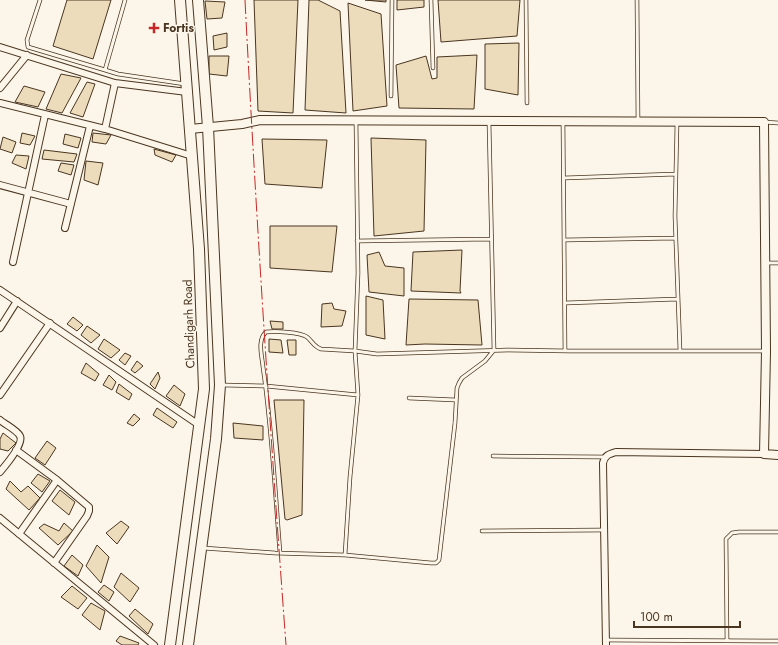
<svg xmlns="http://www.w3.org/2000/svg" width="778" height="645" viewBox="0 0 778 645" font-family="Jost,sans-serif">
	<rect width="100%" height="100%" fill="#fbf6e9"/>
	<path fill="#ecdcbc" stroke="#4a3520" d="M67,0H111L93,59L53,46Z
		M254,0H298L293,113L258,111Z
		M309,0H318L340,11L346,113L305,110Z
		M365,0H386V2Z
		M397,0H424V7L397,10Z
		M438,0H520L517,36L441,42Z
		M205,1L225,2L222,18L207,19Z
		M348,3L381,14L387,106L353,111Z
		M227,33V47L214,50L213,36Z
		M519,43L518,95L485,89V44Z
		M477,55L474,109L399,108L396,65L426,56L432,79L437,78V57Z
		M209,56H229L227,76L209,74Z
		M61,74L81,78L62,113L46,109Z
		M87,82L95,84L83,117L70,113Z
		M24,86L45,92L38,107L15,102Z
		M22,133L35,136L30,145L20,143Z
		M93,133L111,135L106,144L92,142Z
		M65,134L81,138L78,148L63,144Z
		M3,137L16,142L12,153L0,149Z
		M371,138L426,140L424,231L374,236Z
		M262,139L327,140L322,188L265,184Z
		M154,149L176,155L172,162L155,155Z
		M44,150L77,154L74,162L42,159Z
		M16,155L29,156L26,169L12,163Z
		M86,161L103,163L98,185L84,180Z
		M61,163L74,165L71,175L58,171Z
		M270,226H337L332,272L270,268Z
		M462,250L460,291L461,293L411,291L413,252Z
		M379,252L385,266L404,268V296L369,292L367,255Z
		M366,296L383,300L385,339L366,335Z
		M409,299L478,300L482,345L425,344L406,345Z
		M332,303L334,309L346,311L342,326L321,327L322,304Z
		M73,317L83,325L77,331L67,324Z
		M270,321L283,322V329H272Z
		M87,326L100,335L91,343L81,335Z
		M104,339L120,350L111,358L98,349Z
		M269,339L281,340L283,353L269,352Z
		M287,340H296V355H289Z
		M125,353L131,356L125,365L119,360Z
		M137,361L143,366L135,373L131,370Z
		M86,363L99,374L95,381L81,373Z
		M158,372L160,378L155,389L150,384Z
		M109,375L116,382L112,390L103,385Z
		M119,384L132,394L129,400L116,392Z
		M174,385L185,394L180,406L166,396Z
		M274,400H304L302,515L287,520L285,519Z
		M157,408L177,422L173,428L153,415Z
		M134,414L140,419L133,426L127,423Z
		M233,423L263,426V440L234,438Z
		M3,433L16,443L8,451L0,449V439Z
		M47,441L56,448L45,465L35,458Z
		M38,474L50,481L42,492L31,483Z
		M10,481L21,492L28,486L40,498L29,510L6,489Z
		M60,490L75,502L69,515L52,501Z
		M121,521L129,527L117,544L106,533Z
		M64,523L73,531L58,545L39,528L44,524L59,531Z
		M97,545L109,557L101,583L86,566Z
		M72,555L83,565L78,576L64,566Z
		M121,573L139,588L130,602L114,587Z
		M104,585L114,592L109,601L98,592Z
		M72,586L87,598L78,609L61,597Z
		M91,603L105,611L100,630L82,615Z
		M135,609L153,624L148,634L129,616Z
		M120,636L139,643L138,645H122L116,641Z"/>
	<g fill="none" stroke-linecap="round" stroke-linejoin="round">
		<defs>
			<path id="service" d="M40,0L27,40L28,47L105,70
				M125,0L105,70L118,74L185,84
				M431,0L433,68
				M526,0L527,103
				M637,0L638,120
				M391,96L392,0
				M764,122L778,123
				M563,123L565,351
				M677,123L675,216L680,351
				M564,178L676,174
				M564,240L676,238
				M357,241L491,239
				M766,263H778
				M565,303L678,299
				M222,385L266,386L358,395
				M409,398L456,400
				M493,456L605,457
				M482,531L604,530
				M203,548L275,553L345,555L431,563H436L439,560L455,423L457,388L459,383L462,378L485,361L494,350L489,122
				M280,553C275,491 272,428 263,367C262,356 257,340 266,332C275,331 300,332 307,337C312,341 314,347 321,349L355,351L377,354L508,350L570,351H764
				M345,555L350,477L358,395L355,351L358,273L356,121
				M606,640L778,641
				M727,641L726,539L732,533L739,532H778"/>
			<path id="minor" d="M0,47L115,83L187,92
				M0,88L27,55
				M0,103L105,129L192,156
				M105,129L115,83
				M0,185L71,204
				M65,228L90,126
				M13,262L45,115
				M0,290L199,425
				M0,328L17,301
				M0,395L50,323
				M0,420C6,425 17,430 20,436C24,444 5,466 0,472
				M16,450L57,480L89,507V511L87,516L54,563
				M0,518L154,645
				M19,534L57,480
				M606,645L603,463C605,455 609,454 616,452L764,454"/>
			<path id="tertiary" d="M190,129L242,124L260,120L764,122L766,351L764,454L778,455"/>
			<path id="primary" d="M170,645L204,389L199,249L180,0
				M188,645L216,439L220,385L208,127L198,0"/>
		</defs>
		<use href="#service" stroke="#4a3520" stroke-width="4.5"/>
		<use href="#minor" stroke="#4a3520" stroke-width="8"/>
		<use href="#tertiary" stroke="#4a3520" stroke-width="10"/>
		<use href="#primary" stroke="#4a3520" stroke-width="12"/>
		<use href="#service" stroke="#fbf6e9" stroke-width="3"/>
		<use href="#minor" stroke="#fbf6e9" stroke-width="6"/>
		<use href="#tertiary" stroke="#fbf6e9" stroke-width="8"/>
		<use href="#primary" stroke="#fbf6e9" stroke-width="10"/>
		<path stroke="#c62828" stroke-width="1" stroke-dasharray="14 3 2 3" stroke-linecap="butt" d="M245,0C256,215 270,430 286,645"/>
	</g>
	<path fill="#c62828" stroke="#fbf6e9" stroke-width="1.5" d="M152 22h4v4h4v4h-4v4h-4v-4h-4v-4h4z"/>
	<g text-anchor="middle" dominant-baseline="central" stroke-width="3" stroke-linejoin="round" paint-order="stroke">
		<g font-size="12" font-weight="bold" fill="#4a3520" stroke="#fbf6e9" text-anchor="start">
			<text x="163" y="28">Fortis</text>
		</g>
		<g font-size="12" fill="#4a3520" stroke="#fbf6e9">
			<text transform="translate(189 324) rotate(-92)">Chandigarh Road</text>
		</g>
	</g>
	<path d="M634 621v6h106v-6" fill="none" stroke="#4a3520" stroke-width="2"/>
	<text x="640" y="621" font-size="12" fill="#4a3520" stroke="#fbf6e9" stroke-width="3" paint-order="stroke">100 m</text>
</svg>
